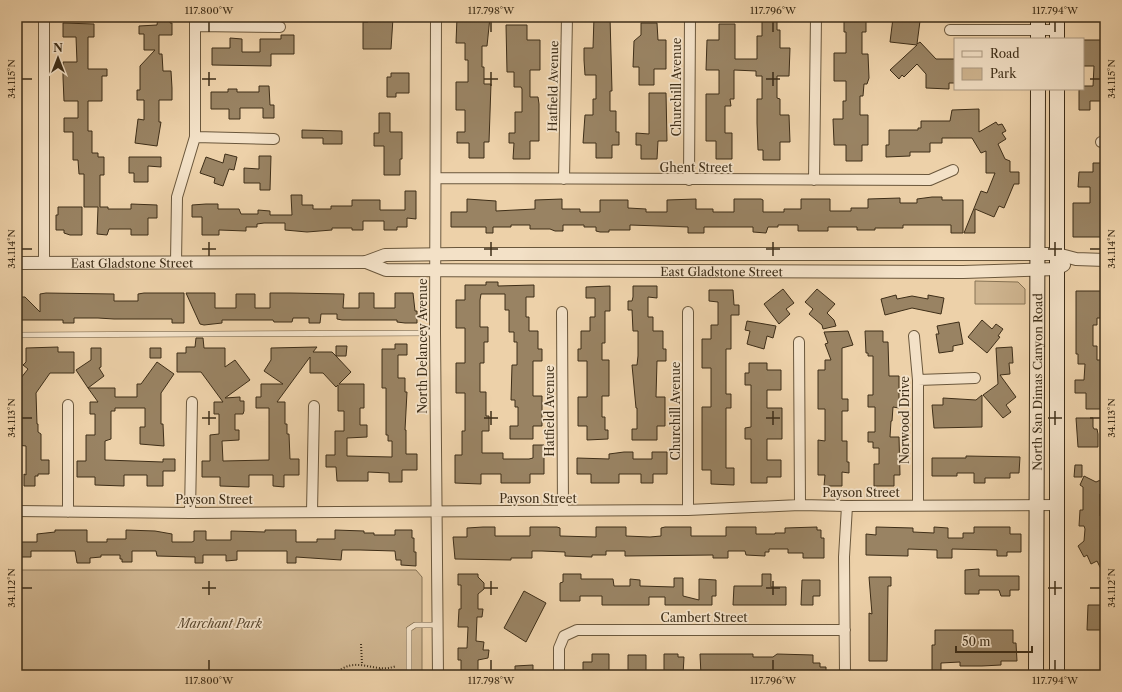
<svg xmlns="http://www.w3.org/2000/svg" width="1122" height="692" viewBox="0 0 1122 692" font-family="'Libre Caslon Text',serif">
	<rect width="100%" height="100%" fill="#edd1a9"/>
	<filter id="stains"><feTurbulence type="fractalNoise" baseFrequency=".005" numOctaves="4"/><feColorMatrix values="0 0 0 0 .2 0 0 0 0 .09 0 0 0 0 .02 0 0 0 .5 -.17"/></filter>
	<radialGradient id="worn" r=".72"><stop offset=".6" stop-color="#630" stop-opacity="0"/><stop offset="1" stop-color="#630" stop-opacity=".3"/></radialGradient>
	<path fill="#cfb590" stroke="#867254" d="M975,281L1018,282L1025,289V304H975Z
		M17,570H416L422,577V675H17Z"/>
	<path fill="#998363" stroke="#3e2e18" d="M158,17H170V23H172V35H159V54H162L163,71H171L172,88V100H159V122H161L157,146L135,143L138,119L144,120V100H137V90H140V66L155,50H144V34H139V26L157,25Z
		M368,17L393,18L391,49H363V22H368Z
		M457,17H490L487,46H482V67H484V84H491L489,142H484V158H469V143H457V132H465V110H456V82H468V60H465V43H456Z
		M594,17H610L612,91H610V111H616V132H619V145H612V158H596V143H583L585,115H593V99H596V75H585L584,60V48H593Z
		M762,17H777V30H780V48H790L789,76H777V98L780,99V115H789L790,142H780V160H763V150H758L757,123V99H762V76H756V71L734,70V99H730L731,106H725V133H732V159H716V141H706V94H719V70H706L707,40H719V24H735V59H757V36H762Z
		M844,17H866V32H862V54H868L869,78L867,84H864L863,96H860V115H868V145H862V161H846V145H834V143L833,119H843V101H846V81H834V53H846V32H844Z
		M893,18L920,21L917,44L920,42L936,59H955V83H949V89L926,88V74L917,64L904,77L902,75L899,79L890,70L917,45L890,42Z
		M63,23L94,24V37H88V69H107V76H102V101H88V131H92V153H98V157H104V175H100V207H108V209H131V204L157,205V218H148V235H131V229H109L107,235L97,234L98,207H84V174H79L78,160H73V132H64V118H78V101H64L63,77V62H77L76,37H63Z
		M641,23H657L658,40H666V69H654V85H639V67H633L634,41L641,35Z
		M506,25H527V40H540V70H530V97H538L539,104V141H530V159H513L514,143H509V133H515V112H522V89L521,87H514V72H507Z
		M281,35H294V54H271V66L212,65V48H230V38L242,39V52H260V39H281Z
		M1083,40H1104L1102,86H1103V101H1090V110H1079V90L1083,89V86H1093L1094,66H1083Z
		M391,73H409V93H396V97H387V77H391Z
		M259,86H269L270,105H274V118H263V108H240V119H229V109H211V92H228V89H237V92H259Z
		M649,93H666L667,141H658L657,159H641V145H636V133L649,134Z
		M979,109V132L996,122L998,125L1002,124L1006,131L1002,133L1006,139L998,144L1005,159L1010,161V172H1019V184H1014L1004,208L999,206L994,217L975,209V233H964L981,191L987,193L995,173H986V151L981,153L972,138H942V143H930V152H910V156L886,157V145H889V130H918V128H921V121H950L952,110Z
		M379,113H390V132H402V159H400V175H384V146H374V133H379Z
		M302,130L342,131V144H323V138H302Z
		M225,154L237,157L234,170L229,169L223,186L214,183L215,178L200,173L206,157L223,163Z
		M259,156H271L270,190H260V183H244V168L259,169Z
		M129,157H161V167L148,166V182H134V173H129Z
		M1093,163H1104V175H1102L1101,197L1102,211H1105V237H1073V203H1090V187H1078L1079,172H1093Z
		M405,191H416V219L407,218V227H397V230H384V221H363V230H352V228H332V230L307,232L285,230V223H264L257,224V227H246V231L219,230V235H202V217H192V205L206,204H218V209H239L241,214H258V210L270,211V215H292L291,195H302V205H313V209H331V206H352V200H380V210H405Z
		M932,197H942V200H963V233H951V225H903V228H875V230H857V227H828V231H798V225H778V227H768L766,233L753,232V227H704V233H688V227L630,225V230H609V232H600L596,231V227H584V225H563V231H555L550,229H530V225H511V227H493V233H486V227H451V212H467V199L496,201V211L535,209V200L562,199V209H580V212H600V200H628V208L646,209V212H667V200L696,199V209H713V212H734V199H761L763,200V212H784V209H801V199H830V211H851V208H868V199L900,198V203H917V199Z
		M58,207H82V235H70L64,233V230H56V215H58Z
		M486,282H498V286L534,285V297H526V317H529V331H538V349H542V361H533V396H542V426H533V439H510V426H518V407H515V400H511L512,365H517V342H514V332H509V310H505V294H481L480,300V327H488V342H484V363H480V392H486V416H489V431H482V453H503V459H529L533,458V445H544V474H530V483H501V474H481V484L455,483V455H462V431H465V393H456V363H465V328H456V300H465V285H486Z
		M610,286V311H605V343H602V360H609V396H602V417H605V430H608V439L587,440V426H578V397H587V361H578V349H581V331H590V317H595V298H586V287Z
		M633,286H657V298L648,297V317H653V331H663V349H666V361H657L656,397H665V426H657V440H632V429H637V408H636L632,365H637L638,356V331H633L632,310H628V301H632L633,297Z
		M783,289L794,303L786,309L790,314L779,324L764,304Z
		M817,289L835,304L827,313L834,320L836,326L823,329L822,325L809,314L813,309L805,302Z
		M709,290H733L734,305H739V315H731V349H726V394H731V408H726V468H734V485L711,484V470H702V407H711V368H702V339H711V325H718V302L709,301Z
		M1076,291H1105V318H1097V325H1093V346H1097V360H1105V373H1103V389H1105V397H1103V409H1086V393H1075V380H1084L1085,364H1078V354H1076Z
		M46,293L114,294V301H138V294L144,293H184V323H172V319H114L98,318H74V323H63V320H17V297H25L40,312V294Z
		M186,293H215V308H236V294H255V308H270V293H290L344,294L343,308H359V293H374V308H395V293H413L415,311H417V323H405L397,322V320H342L337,319V314H321L320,323H309V318H293L292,322H274L273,320H222V323L204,325L200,324Z
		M896,295L897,299L912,296L928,299V295L944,298L941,314L912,308L885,315L881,299Z
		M982,320L992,329L996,324L1003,329L998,336L1000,337L987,353L968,337Z
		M747,321L776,326L773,338L767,336L764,349L747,344L750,331L745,330Z
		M959,322L963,344L953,346V351L939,353L936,334H939L937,326Z
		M848,331L853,345L842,348V399H848V411H842V441H847V462H849V473L842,472V486H824L825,475H818V440L825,441V409H818V370H825V360H831L825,344L828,343L824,332Z
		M865,331H883V342H888L889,376H899V408L893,407L892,421H891L890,437H899L900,475H894V486H874V464H879V448H873V442H868V432H875V407H868V395H873V356H868V353H866Z
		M196,338H203L204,348H225V367L235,360L250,380L225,398L240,397V401H244V411L243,414H235V430H239V440L222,441L223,461L269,460V408H256V397H261V384H283L264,371L271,360V348L317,347L313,352H332L336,356V346H347L346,356H336L351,372L339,384H364V408H360V425H367V437L347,438V456L392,457V441H388V435H386V388H382V349H395V344H407V355H398V378H405V392H407L405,430H406V454H417V470H402V482H389V473L368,472V481H337L336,467H326V455H335V431H344V411H338V385L336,387L323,373H310V357L277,402H285V424H287V434H289L290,459H299V475H284V487L273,486V475H249V487L220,486V477H202V461H210V435L219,434V414H214V402H223L201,372H177V353H186V347H195Z
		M58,347V352H74V373H50L36,393L37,424H38V432L41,434V460H49V474H38V476H35V486H24V474L26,475V446L17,445V383L28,369L23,365L26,362V348Z
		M1012,347L1013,363H1009L1010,374L1000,375L1016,397L1006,405L1011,412L1003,418L983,395L998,384L996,348Z
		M91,348H101V367L99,368L104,376L88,388L76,370L91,360Z
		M150,348H161V358H150Z
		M157,362L174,374L161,393V424H163L164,446L140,444V427H145V408H115V411H111V439L105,441V460L163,462V459H175V471H163V486H147V475H124V486L95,485V477H77V461H86V435H95V414H90V402H98L88,388H115V397H137V384H141Z
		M749,363H767V370H781V390H767V408H782V439H767V460H781V477H767V483H751V439H745V428L751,427V385H745V373H749Z
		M982,395V427L934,428L932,405H943V398L976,400Z
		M1076,418H1093V427L1094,429H1097L1098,434V447H1078Z
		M624,452H633V459H652V452H667V474H653V483H641V474H619V483H591V474H577V458L609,459V454Z
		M966,456L1020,457L1019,473H1010V478H985V483H974V473H957V476H932V458H966Z
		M1075,465H1082V477H1074Z
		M1084,476L1096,482L1105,478V496L1100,494V516H1102V530L1105,528V577L1097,561L1091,564L1087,555L1084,557L1078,546L1084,541L1085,529L1084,526H1079L1080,510H1083V487L1080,485Z
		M483,527H495V536H530V527H557L560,528V536L596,537V527H626V536L650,537L661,536V528L665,527H691V536H726V527H756V534H775V533H785V528L817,527V530H821V538H824V558H803V553H788V549H769V552H765V556L746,555L745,551H728V558H713V555L625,556V551H606V555H592V557L565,556V552L542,551H532V558H511V560L455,559L453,537H467V528Z
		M876,527L913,528V532L934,533V527L948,528V538H963V533H974V527H1010V534H1021V552H1007V556H997V550L952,549V558H937V550L908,549V556L866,555V534L876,535Z
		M55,530H87V542H107V539H126V530L155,531L172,534V542H192L194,541V531H206V540H231V531L265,532V530H296V542H317V539H335V530L364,531V533H374V535H395V530H412V538H414V552H416V566L401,565V560H396L395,551L360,550H342L341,560L296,557V563H287V551H237V560L226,561V555H203V563H195V557L157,556L156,551H132V562H122V559H120V555H101V557L90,558V563H77L75,551H31V557H17V542H37V534L55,532Z
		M979,569V576H1019V590H1010V596H1001L999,590H979V594H965V570Z
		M458,574H478V577L484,583V589L478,594V609H483L482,617H477L476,641L484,642L483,650H489L488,658L478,660V675H461V660H458V648H467L468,627H458L459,609H461V585H458Z
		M563,574H581V579H613L614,586H630V579L640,580V586L674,587V578H683V596L699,600V579L716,580V596H712V605H665V597H649V605H602V596H580V601H560V583L563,582Z
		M762,574H771V587H786V605H733L734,586H762Z
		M869,577H891V586H888L887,661H869V613L872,614Z
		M802,580H820V596H813V605H801Z
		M524,591L546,603L526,642L504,628Z
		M1088,605H1105V630H1087Z
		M935,630H1013V643H1016L1017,661H1001V665L982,666H960V662L941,663V671H932V645H935Z
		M592,654H609V673H583V662H592Z
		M664,654H678V657H684L683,675L664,674Z
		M700,654H753V657H773L777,654L813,655V663H820V667H826V675H769L768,673H752V675H740L738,673H720V675H701Z
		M628,655H646V675L628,673Z
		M533,665V675H515V666Z"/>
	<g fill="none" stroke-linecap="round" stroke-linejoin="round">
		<defs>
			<path id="service" d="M17,335L435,333
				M409,675V629L415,625H437"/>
			<path id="minor" d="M44,17V263
				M436,17L435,333L438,675
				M195,26L280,27
				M950,30H1057
				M195,137L274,139
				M1101,142H1105
				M436,178L930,180L953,170
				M564,179L567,17
				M689,180L690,17
				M814,180L816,17
				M176,263L177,197L195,137V17
				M562,312L563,510
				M914,336L918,380V505
				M799,342L800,505
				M918,380L975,378
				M68,405V512
				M688,510V312
				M17,511L190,513L688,510L800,505L847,506L1058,505
				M312,512L314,406
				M190,513L192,402
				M559,675V648L564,636L577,630H845
				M845,675L844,557L847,506"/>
			<g id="tertiary">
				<path id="s1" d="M366,262L386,270L963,272L1057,269L1064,265"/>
				<path id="s2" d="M17,263L366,262L385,255L457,254H1057L1076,259L1105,260"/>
			</g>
			<g id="secondary">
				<path d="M1038,39V17"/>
				<path d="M1057,39V17"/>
				<path d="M1057,89V675"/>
				<path id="s3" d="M1036,675L1038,89"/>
			</g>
		</defs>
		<use href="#service" stroke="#6a573c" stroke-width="6"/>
		<use href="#minor" stroke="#6a573c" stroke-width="12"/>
		<use href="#tertiary" stroke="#6a573c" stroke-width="14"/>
		<use href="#secondary" stroke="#3e2e18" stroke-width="16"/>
		<path stroke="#3e2e18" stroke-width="2" stroke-dasharray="1 2" stroke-linecap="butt" d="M361,644L362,664
			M380,669L383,675
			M334,675C356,653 374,675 396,666"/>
		<use href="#service" stroke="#f3e1c7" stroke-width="5"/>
		<use href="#minor" stroke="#f3e1c7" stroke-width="10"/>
		<use href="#tertiary" stroke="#f3e1c7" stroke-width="12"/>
		<use href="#secondary" stroke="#f3e1c7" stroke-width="14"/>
	</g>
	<path fill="none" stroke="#3e2e18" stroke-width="1.5" d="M209,22V32M491,22V32M773,22V32M1055,22V32M209,72V86M491,72V86M773,72V86M22,79H32M202,79H216M484,79H498M766,79H780M1090,79H1100M209,242V256M491,242V256M773,242V256M1055,242V256M22,249H32M202,249H216M484,249H498M766,249H780M1048,249H1062M1090,249H1100M209,411V425M491,411V425M773,411V425M1055,411V425M22,418H32M202,418H216M484,418H498M766,418H780M1048,418H1062M1090,418H1100M209,581V595M491,581V595M773,581V595M1055,581V595M22,588H32M202,588H216M484,588H498M766,588H780M1048,588H1062M1090,588H1100M209,660V670M491,660V670M773,660V670M1055,660V670"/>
	<g text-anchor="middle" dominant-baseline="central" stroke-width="3.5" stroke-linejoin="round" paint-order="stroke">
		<g font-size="12" fill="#3e2e18" stroke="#f3e1c7">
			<text transform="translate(553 86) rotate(-89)">Hatfield Avenue</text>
			<text transform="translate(676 87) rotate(-90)">Churchill Avenue</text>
			<text x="696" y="167">Ghent Street</text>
			<text stroke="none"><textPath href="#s2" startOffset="115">East Gladstone Street</textPath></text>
			<text stroke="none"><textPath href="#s1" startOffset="357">East Gladstone Street</textPath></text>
			<text transform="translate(422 346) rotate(-90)">North Delancey Avenue</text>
			<text stroke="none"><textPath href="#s3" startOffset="293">North San Dimas Canyon Road</textPath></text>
			<text transform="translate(549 411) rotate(-90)">Hatfield Avenue</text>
			<text transform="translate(675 411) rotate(-90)">Churchill Avenue</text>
			<text transform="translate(904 420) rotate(-90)">Norwood Drive</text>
			<text x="861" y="492">Payson Street</text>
			<text x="538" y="498">Payson Street</text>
			<text x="214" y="499">Payson Street</text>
			<text x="704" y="617">Cambert Street</text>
		</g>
		<g font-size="12" font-style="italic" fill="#5b4930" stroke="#f3e1c7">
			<text x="220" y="623">Marchant Park</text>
		</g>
	</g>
	<rect width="1122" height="692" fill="none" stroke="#edd1a9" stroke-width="44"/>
	<rect x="954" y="38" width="130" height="52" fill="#f3e1c7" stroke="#ab9981"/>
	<rect x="962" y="51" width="20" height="6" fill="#f3e1c7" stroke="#ab9981"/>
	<text x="990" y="58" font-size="12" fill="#3e2e18">Road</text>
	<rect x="962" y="68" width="20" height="12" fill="#cfb590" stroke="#ab9981"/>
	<text x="990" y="78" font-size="12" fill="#3e2e18">Park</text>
	<g transform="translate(58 58)" stroke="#f3e1c7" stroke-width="3" paint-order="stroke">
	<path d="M0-3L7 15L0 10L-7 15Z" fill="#3e2e18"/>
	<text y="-6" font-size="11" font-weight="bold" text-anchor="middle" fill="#3e2e18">N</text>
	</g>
	<path d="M956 646v6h76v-6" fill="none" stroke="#3e2e18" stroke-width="2"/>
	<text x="962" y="646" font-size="12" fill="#3e2e18" stroke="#f3e1c7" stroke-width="3" paint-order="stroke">50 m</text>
	<rect x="22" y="22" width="1078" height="648" fill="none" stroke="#3e2e18" stroke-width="1.5"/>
	<g font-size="10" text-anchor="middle" fill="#3e2e18">
		<text x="209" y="14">117.800°W</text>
		<text x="491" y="14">117.798°W</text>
		<text x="773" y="14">117.796°W</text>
		<text x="1055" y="14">117.794°W</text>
		<text transform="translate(11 79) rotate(-90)" y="4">34.115°N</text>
		<text transform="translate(1111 79) rotate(-90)" y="4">34.115°N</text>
		<text transform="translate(11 249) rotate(-90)" y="4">34.114°N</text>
		<text transform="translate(1111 249) rotate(-90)" y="4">34.114°N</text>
		<text transform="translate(11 418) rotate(-90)" y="4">34.113°N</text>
		<text transform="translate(1111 418) rotate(-90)" y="4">34.113°N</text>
		<text transform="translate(11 588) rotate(-90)" y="4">34.112°N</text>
		<text transform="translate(1111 588) rotate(-90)" y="4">34.112°N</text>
		<text x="209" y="684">117.800°W</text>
		<text x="491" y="684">117.798°W</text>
		<text x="773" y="684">117.796°W</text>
		<text x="1055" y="684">117.794°W</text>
	</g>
	<rect width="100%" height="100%" filter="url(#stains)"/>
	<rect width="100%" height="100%" fill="url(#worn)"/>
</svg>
